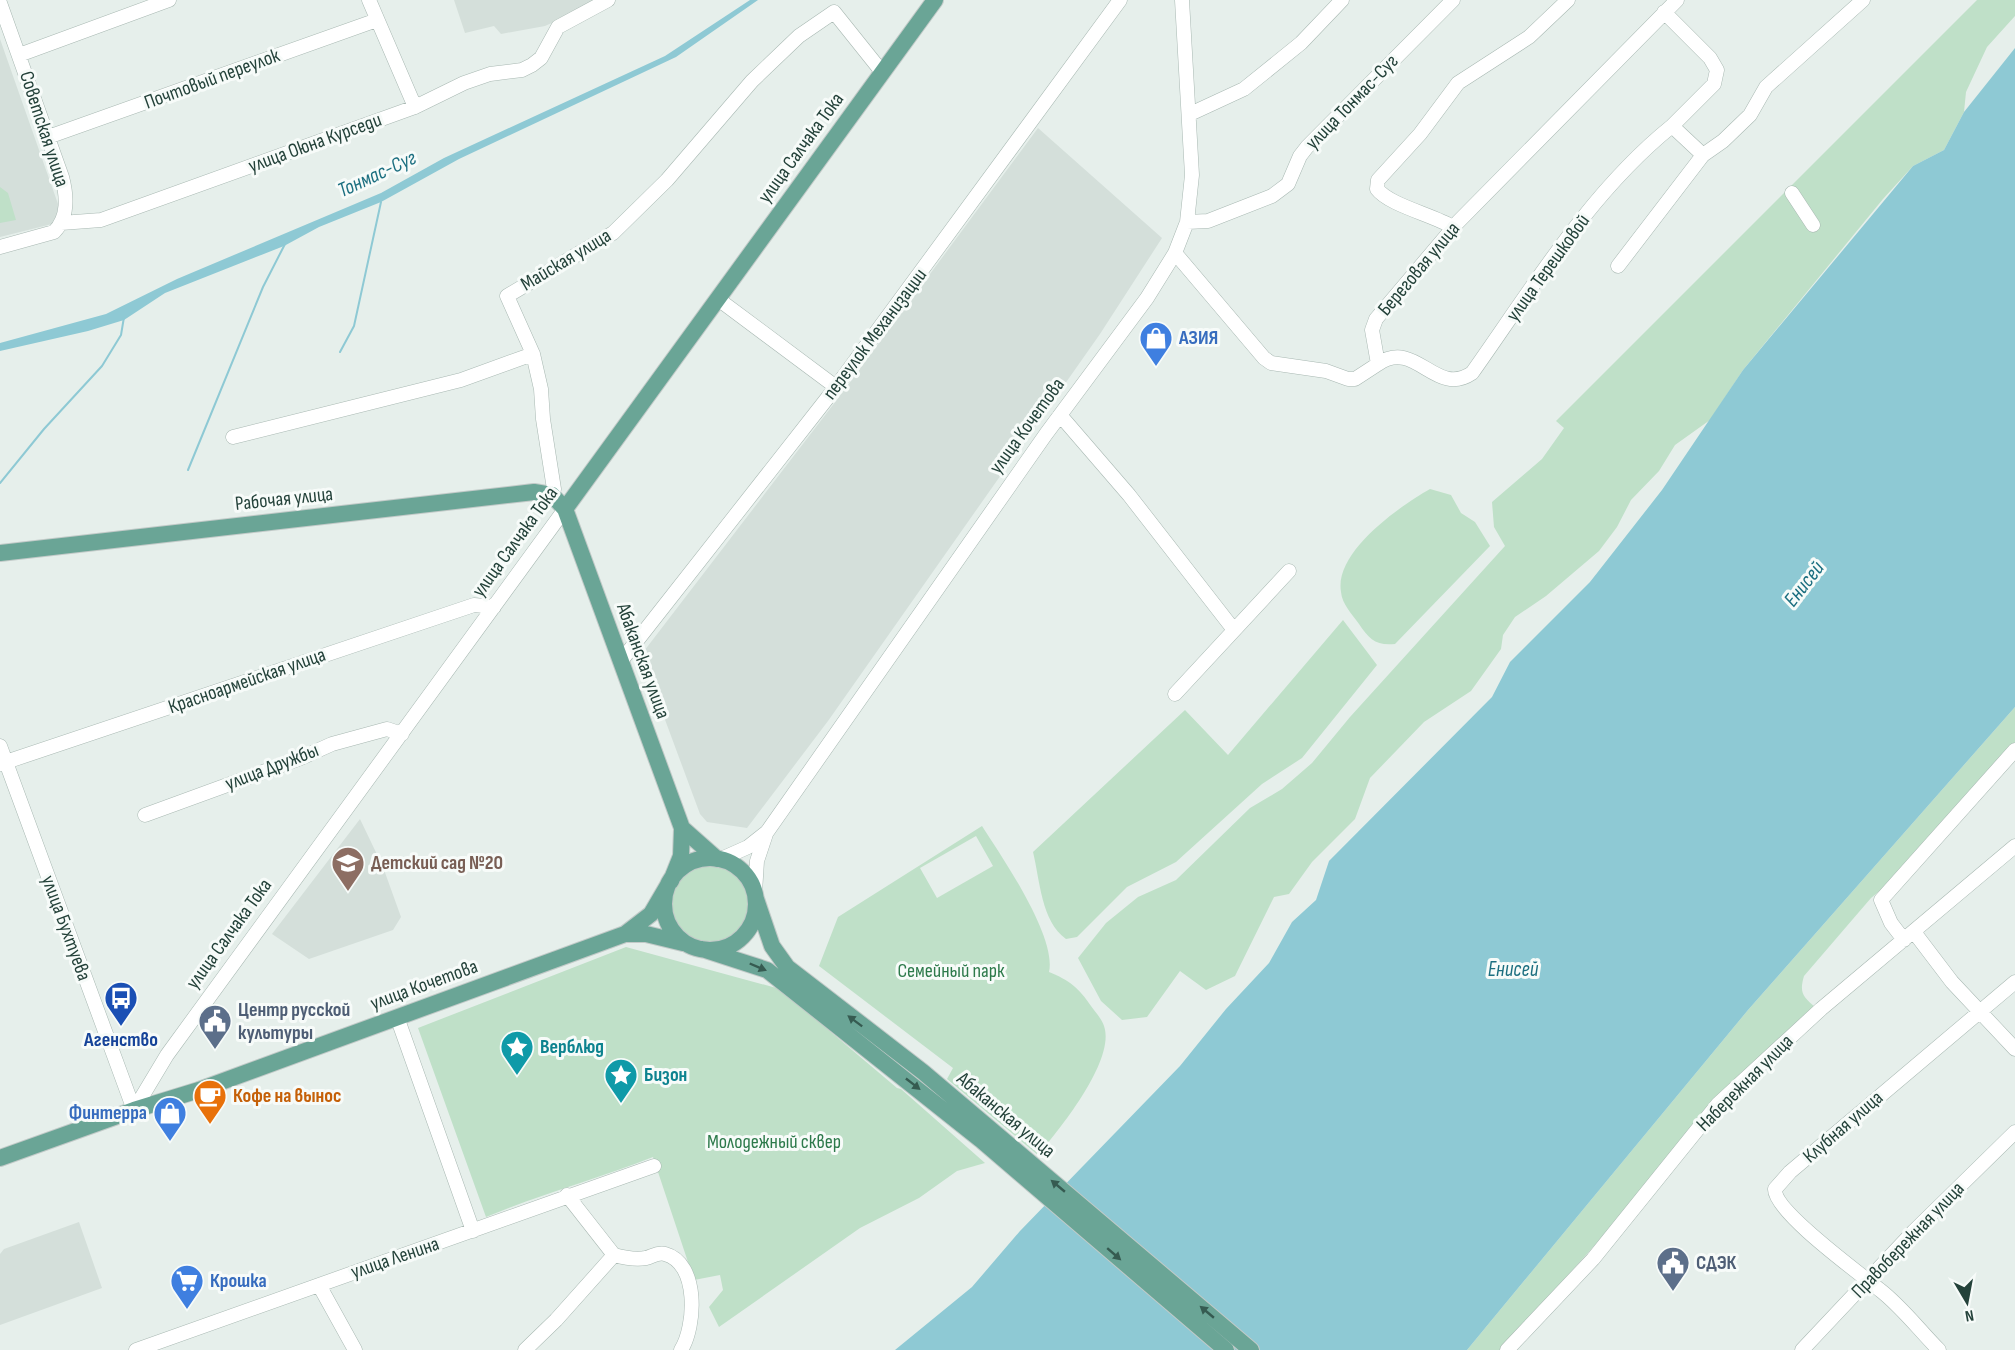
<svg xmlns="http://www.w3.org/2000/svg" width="2015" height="1350" viewBox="0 0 2015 1350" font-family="'Sofia Sans Condensed',sans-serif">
	<rect width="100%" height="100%" fill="#e6efeb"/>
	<path fill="#d4dfda" d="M454,0H602L545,26L501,34L494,26L465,33Z
		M0,39L64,221L0,237Z
		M1038,128L1162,238L1100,334L828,721L747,828L707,822L700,814L641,655L839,397Z
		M360,819L383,867L401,917L393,930L309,959L272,934Z
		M79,1222L102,1288L0,1325V1254L4,1249Z"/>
	<path fill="#bfe0c8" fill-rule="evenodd" d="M1977,0H2015V16L1987,47L1966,92L1964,112L1944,150L1913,166L1883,199L1743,370L1710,420L1675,445L1659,471L1631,500L1617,527L1599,551L1546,596L1515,617L1503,635L1501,649L1471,691L1424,722L1370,778L1355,819L1312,862L1289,894L1274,897L1235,976L1206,990L1180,971L1147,1017L1122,1020L1101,1001L1078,958L1106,923L1138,897L1176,880L1250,808L1282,789L1312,763L1350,717L1505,546L1494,527L1492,502L1542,459L1564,428L1556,421Z
		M0,187L8,193L16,220L0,223Z
		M1430,489L1451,495L1461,513L1475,522L1490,546L1395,644C1376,646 1369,639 1359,624C1352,614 1342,604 1341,592C1334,552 1400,506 1430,489Z
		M1343,620L1377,665L1302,758L1262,784L1176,862L1127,887L1077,937L1066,939C1041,921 1040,880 1033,852L1185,710L1228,755Z
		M2015,707V742L1894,879L1871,898L1804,976C1799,993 1803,997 1816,1008L1619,1218L1501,1350H1467L1748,1010Z
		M982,826C1002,857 1057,937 1049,972C1069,980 1079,988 1091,1006C1095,1012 1102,1019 1104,1026C1116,1060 1059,1130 1038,1155L947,1079L953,1068L819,966L838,917ZM976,836L993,866L937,898L920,868Z
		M670 903a40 40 0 1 1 80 0a40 40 0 1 1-80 0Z
		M626,947L780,989L897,1088L901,1089L985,1163L957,1171L919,1198L860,1228L719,1327L709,1307L723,1290L720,1275L694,1280L653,1157C597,1179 541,1194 486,1217L418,1028Z"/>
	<path fill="#8ec9d4" d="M750,0H758L676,57L459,159L381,202L319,227L284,246L165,293L124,320L88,331L0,351V343L106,314L177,279L381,193L444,158L665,56Z
		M2015,48V707L1748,1010L1467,1350H895L972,1287L1020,1231L1180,1066L1226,1009L1269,963L1292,922L1316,900L1329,861L1492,697L1510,662L1590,582L1662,490L1743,370L1913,166L1944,150L1964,112Z"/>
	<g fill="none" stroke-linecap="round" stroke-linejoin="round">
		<path stroke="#8ec9d4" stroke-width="2" d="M340,352L354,326L381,202
			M188,470L263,287L285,244
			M0,483L44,429L102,366L121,335L124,317"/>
		<defs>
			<path id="minor" d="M369,0L415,107
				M0,3L62,177C67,196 69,217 54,232L0,247
				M1664,12L1710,58L1717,70L1714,84L1672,126
				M19,55L169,0
				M1190,114L1244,89L1301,43L1342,0
				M48,137L377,20
				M1792,193L1813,225
				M1187,222L1208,221L1272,196L1288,184L1300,156L1307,147L1453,0
				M61,223L101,220L415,107L464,83L490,74L522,70L532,65L541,58L558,27L608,0
				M1453,227C1433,215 1389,205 1377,189L1378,180L1420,134L1458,83L1529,37L1568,0
				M1175,253L1264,358L1271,363L1326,371L1348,379H1355L1378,364L1372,330L1376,319L1458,222L1677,0
				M1618,266L1703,155L1723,141L1750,115L1766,87L1863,0
				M718,299L836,387
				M1378,364C1416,338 1435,398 1472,373C1533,287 1590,192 1672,126L1703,155
				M1060,415L1129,495L1234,630
				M233,437L461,380L533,354
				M552,495L554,489L543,419L541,389L533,354L507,296L613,233L667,180L752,81L799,36L834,12L882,72
				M621,661L836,387L1120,0
				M1175,694L1289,571
				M0,746L134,1110
				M0,764L474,605L494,607
				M145,815L301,758L332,744L387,729L402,734
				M721,859L748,847L767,832L1046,434L1147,298L1175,253L1187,222L1192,175L1182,0
				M755,892L757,861L766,834
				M1914,932L1952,982L2015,1049
				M1904,940L1891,923L1881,900L2015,750
				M397,1017L473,1231
				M134,1110L167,1055L565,509
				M567,1195L614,1255C625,1258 635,1260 646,1258C653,1256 658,1252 665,1254C699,1263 696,1326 681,1350
				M319,1285L355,1350
				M136,1350L654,1166
				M525,1350L556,1320L614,1255
				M1507,1350L1593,1259L1718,1104L1821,1009L2015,846
				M1802,1350L1914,1231L2015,1132
				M1939,1350C1920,1331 1902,1307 1880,1290C1862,1275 1773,1211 1775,1189L1790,1172L2015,982"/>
			<path id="major" d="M565,509L935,0
				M0,553L534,492L552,495L565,509L682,828L681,856L671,881
				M682,828L717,859
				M664 904a46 46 0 1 1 92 0a46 46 0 1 1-92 0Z
				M756,899L772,946L787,967L923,1072L1251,1350
				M626,934H646L683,943
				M702,949L767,970L981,1140L1226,1350
				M0,1158L134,1110L199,1090L625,934L651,914L668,885"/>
		</defs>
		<use href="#minor" stroke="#a8b8b2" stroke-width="15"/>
		<use href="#major" stroke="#c2cac8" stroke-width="18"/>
		<use href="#minor" stroke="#fff" stroke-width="14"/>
		<use href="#major" stroke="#6aa596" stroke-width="16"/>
	</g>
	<defs><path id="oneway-solid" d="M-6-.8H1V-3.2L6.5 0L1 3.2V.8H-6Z" transform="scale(1.5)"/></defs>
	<g fill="#365b51">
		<use href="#oneway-solid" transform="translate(758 967) rotate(23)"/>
		<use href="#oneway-solid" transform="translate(855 1021) rotate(-143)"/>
		<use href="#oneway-solid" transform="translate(913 1084) rotate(38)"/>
		<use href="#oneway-solid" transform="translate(1058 1186) rotate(-140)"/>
		<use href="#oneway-solid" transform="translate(1114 1254) rotate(41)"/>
		<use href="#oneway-solid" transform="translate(1207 1312) rotate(-140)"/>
	</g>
	<defs>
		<symbol id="shop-pin" viewBox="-11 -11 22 30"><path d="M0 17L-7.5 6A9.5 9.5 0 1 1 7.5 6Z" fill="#3f7fe0" stroke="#f7fbf9"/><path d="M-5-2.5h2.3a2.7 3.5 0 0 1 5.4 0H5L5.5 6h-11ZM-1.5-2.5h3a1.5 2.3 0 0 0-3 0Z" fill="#fff"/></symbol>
		<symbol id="school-pin" viewBox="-11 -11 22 30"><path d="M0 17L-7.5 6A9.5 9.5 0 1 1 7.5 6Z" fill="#8d6e63" stroke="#f7fbf9"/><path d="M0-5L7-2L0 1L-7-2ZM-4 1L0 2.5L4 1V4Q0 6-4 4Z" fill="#fff"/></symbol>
		<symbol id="bus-pin" viewBox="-11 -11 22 30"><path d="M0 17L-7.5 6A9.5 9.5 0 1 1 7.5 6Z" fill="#1a4fb4" stroke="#f7fbf9"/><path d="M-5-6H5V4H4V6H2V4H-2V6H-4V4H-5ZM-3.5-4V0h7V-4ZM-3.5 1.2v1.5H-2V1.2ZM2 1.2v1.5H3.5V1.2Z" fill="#fff"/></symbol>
		<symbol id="civic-pin" viewBox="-11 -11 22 30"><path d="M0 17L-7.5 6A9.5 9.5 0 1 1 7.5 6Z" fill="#5c6f8a" stroke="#f7fbf9"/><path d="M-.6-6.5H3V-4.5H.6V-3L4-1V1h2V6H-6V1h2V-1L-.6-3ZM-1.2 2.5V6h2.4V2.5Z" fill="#fff"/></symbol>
		<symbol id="sight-pin" viewBox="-11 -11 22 30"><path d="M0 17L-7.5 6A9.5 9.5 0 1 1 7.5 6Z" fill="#0f9aa8" stroke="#f7fbf9"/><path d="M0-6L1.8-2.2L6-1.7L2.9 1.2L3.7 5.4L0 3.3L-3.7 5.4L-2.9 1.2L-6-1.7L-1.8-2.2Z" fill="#fff"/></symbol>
		<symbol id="cafe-pin" viewBox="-11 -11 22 30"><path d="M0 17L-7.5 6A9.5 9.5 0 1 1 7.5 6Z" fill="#e8710a" stroke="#f7fbf9"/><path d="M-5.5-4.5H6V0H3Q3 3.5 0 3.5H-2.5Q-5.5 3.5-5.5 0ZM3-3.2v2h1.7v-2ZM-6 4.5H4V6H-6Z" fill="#fff"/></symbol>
		<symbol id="supermarket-pin" viewBox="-11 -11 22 30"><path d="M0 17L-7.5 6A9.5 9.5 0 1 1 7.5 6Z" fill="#3f7fe0" stroke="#f7fbf9"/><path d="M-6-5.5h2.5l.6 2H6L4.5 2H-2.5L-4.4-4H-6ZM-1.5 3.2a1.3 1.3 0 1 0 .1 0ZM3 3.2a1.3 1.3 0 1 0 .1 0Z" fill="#fff"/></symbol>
	</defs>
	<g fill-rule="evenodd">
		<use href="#shop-pin" x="1137" y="319" width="38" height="52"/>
		<use href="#school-pin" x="329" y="844" width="38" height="52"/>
		<use href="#bus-pin" x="102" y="979" width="38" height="52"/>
		<use href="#civic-pin" x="196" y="1002" width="38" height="52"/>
		<use href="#sight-pin" x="498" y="1028" width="38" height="52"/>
		<use href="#sight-pin" x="602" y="1056" width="38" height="52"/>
		<use href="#cafe-pin" x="191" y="1077" width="38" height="52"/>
		<use href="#shop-pin" x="151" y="1094" width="38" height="52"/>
		<use href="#civic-pin" x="1654" y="1244" width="38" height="52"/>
		<use href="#supermarket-pin" x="168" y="1262" width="38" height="52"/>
	</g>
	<g text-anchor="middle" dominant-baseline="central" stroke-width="6" stroke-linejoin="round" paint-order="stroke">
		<g font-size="20" fill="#24423a" stroke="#f7fbf9">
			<text transform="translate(212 79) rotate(-20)">Почтовый переулок</text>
			<text transform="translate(1352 102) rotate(-46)">улица Тонмас-Суг</text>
			<text transform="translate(44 129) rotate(72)">Советская улица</text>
			<text transform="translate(315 143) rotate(-20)">улица Оюна Курседи</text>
			<text transform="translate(801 148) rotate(-54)">улица Салчака Тока</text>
			<text transform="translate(566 260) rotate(-31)">Майская улица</text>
			<text transform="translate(1548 268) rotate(-54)">улица Терешковой</text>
			<text transform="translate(1419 269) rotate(-50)">Береговая улица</text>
			<text transform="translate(875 334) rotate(-53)">переулок Механизации</text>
			<text transform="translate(1027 426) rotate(-54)">улица Кочетова</text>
			<text transform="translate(284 499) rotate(-6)">Рабочая улица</text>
			<text transform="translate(515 542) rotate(-54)">улица Салчака Тока</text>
			<text transform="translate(643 661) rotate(70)">Абаканская улица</text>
			<text transform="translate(247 681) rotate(-19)">Красноармейская улица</text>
			<text transform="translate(272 767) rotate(-21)">улица Дружбы</text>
			<text transform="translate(66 928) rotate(70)">улица Бухтуева</text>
			<text transform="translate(229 934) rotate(-54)">улица Салчака Тока</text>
			<text transform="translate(424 985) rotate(-20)">улица Кочетова</text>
			<text transform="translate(1745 1083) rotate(-45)">Набережная улица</text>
			<text transform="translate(1006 1115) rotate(40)">Абаканская улица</text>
			<text transform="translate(1843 1127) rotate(-41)">Клубная улица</text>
			<text transform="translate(1908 1240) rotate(-46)">Правобережная улица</text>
			<text transform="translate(395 1258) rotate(-19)">улица Ленина</text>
		</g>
		<g font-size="20" font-weight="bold" fill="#366cbe" stroke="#f7fbf9" text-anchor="start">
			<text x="1179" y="338">АЗИЯ</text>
			<text x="147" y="1113" text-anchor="end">Финтерра</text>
			<text x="210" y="1281">Крошка</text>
		</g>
		<g font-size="20" font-weight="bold" fill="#785e54" stroke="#f7fbf9" text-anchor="start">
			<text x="371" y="863">Детский сад №20</text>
		</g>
		<g font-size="20" fill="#2d7a4b" stroke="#f7fbf9">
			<text x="951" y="971">Семейный парк</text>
			<text x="774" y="1142">Молодежный сквер</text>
		</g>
		<g font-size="20" font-weight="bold" fill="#4e5e75" stroke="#f7fbf9" text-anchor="start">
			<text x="238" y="1010">Центр русской<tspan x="238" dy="23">культуры</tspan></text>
			<text x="1696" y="1263">СДЭК</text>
		</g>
		<g font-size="20" font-weight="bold" fill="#164399" stroke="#f7fbf9">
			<text x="121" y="1040">Агенство</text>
		</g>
		<g font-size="20" font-weight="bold" fill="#0d838f" stroke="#f7fbf9" text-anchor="start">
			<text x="540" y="1047">Верблюд</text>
			<text x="644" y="1075">Бизон</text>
		</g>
		<g font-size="20" font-weight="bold" fill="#c56008" stroke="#f7fbf9" text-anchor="start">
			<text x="233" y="1096">Кофе на вынос</text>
		</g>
		<g font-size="21" font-style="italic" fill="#1c6f80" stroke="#f7fbf9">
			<text transform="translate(377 174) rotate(-25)">Тонмас-Суг</text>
			<text transform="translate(1804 584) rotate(-52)">Енисей</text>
			<text x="1513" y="969">Енисей</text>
		</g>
	</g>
	<g transform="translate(1967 1302) rotate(170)" stroke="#f7fbf9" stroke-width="4.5" paint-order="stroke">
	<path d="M0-4.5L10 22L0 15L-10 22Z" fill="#24423a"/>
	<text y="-9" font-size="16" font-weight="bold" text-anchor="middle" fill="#24423a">N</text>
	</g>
</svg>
